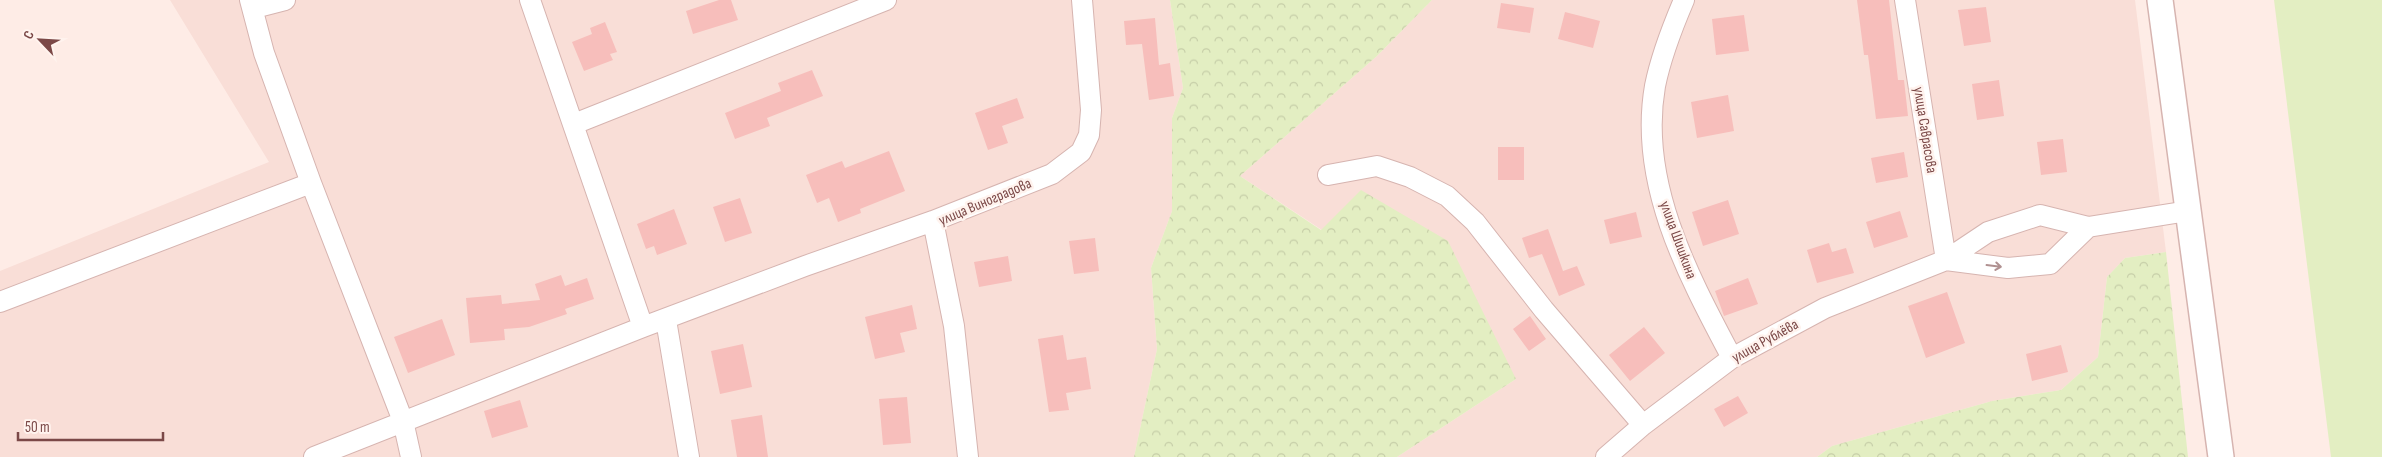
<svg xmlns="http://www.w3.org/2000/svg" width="2382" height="457" viewBox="0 0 2382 457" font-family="'Sofia Sans Condensed',sans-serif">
	<defs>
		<pattern id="forest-crowns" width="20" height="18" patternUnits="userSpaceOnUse" patternTransform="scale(1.25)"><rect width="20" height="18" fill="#e3eec2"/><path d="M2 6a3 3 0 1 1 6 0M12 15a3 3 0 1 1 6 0" fill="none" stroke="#c6cea8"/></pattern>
	</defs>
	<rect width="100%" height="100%" fill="#feece6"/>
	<path fill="#f9ded7" d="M170,0H1170L1183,88L1172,118V211L1151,268L1157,349L1134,457H0V271L269,162Z
		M1432,0H2135L2166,252L2125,258L2107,277L2098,357L2061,390L1992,401L1832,446L1817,457H1397L1516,379L1322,230L1240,176L1377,56Z"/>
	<path fill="#e3eec2" d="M2274,0H2382V457H2331Z"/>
	<path fill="url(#forest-crowns)" d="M1170,0H1432L1377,56L1240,176L1321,230L1361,190L1448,241L1516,379L1397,457H1134L1157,349L1151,268L1172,211V118L1183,88Z
		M2166,252L2188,457H1817L1832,446L1992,401L2061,390L2098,357L2107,277L2125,258Z"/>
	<path fill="#f7bebb" d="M719,0H731L738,20L693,34L686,11Z
		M1857,0H1889L1898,80H1904L1908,116L1876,119L1868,55H1864Z
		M1501,3L1534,8L1530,33L1497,28Z
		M1986,7L1991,42L1964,46L1958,10Z
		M1565,12L1600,21L1593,48L1558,39Z
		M1744,15L1749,51L1716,55L1712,19Z
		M1155,18L1159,65L1170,63L1174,96L1149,100L1142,44L1126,45L1124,21Z
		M605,22L617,52L610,54L613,60L584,71L572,42L592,34L590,28Z
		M812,70L823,96L767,118L770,126L735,139L725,113L781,91L778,83Z
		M1999,80L2004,116L1977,120L1972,84Z
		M1728,95L1734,131L1697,138L1691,102Z
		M1017,98L1024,118L1002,126L1008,143L988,150L975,113Z
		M2063,139L2067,172L2041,175L2037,142Z
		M1498,147H1524V180H1498Z
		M889,151L905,191L860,209L861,213L838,222L829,198L817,203L806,175L842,161L845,168Z
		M1904,152L1908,177L1876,183L1871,158Z
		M740,198L752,233L725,242L713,207Z
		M1728,200L1739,234L1703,246L1692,212Z
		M674,209L687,244L657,255L654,246L646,249L637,224Z
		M1900,211L1908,237L1874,248L1866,222Z
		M1636,212L1642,237L1610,244L1604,220Z
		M1548,229L1563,271L1577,266L1585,285L1559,296L1542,254L1529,258L1522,238Z
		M1095,238L1099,271L1074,274L1069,241Z
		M1829,243L1832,252L1846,248L1854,273L1817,283L1807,250Z
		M1008,256L1012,281L979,287L974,262Z
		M561,275L565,286L587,278L594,299L565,309L567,314L529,327L504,329L505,340L470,343L466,298L501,295L502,304L540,300L535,284Z
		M1748,278L1758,304L1724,316L1715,291Z
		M1947,292L1965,343L1926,358L1908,306Z
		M912,305L917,329L900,333L905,352L875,359L865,317Z
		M1530,316L1546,339L1529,351L1513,329Z
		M442,319L455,355L408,373L394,337Z
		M1644,327L1665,353L1630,381L1609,355Z
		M1063,335L1067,360L1086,357L1091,389L1066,393L1069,410L1049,412L1038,339Z
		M743,344L752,387L720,394L711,351Z
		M2061,345L2068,372L2032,381L2026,354Z
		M1738,396L1748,413L1724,427L1714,409Z
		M907,397L911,443L883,445L879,399Z
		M520,400L528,427L492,438L484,411Z
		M762,415L768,457H737L731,420Z"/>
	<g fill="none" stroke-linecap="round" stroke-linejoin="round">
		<defs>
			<path id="minor" d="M250,0L264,53L311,183L403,421L411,457
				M530,0L643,327
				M1684,0C1672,28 1661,56 1655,86C1638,183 1688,275 1732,358
				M1905,0L1946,260
				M254,8L285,0
				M574,124L886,0
				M1328,175L1377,166L1410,177L1447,196L1475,222L1544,310L1643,425
				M933,221L954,326L968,457
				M1946,260L2008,268L2050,264L2088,227
				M0,302L311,183
				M666,320L689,457
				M314,457L643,327L805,266L933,221L1052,174L1081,152L1089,135L1091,110L1082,0
				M1606,457L1643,425L1732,358L1825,308L1946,260L1988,232L2040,215L2088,227L2188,211"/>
			<path id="tertiary" d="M2160,0L2221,457"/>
		</defs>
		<use href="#minor" stroke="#d6b4b0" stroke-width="22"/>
		<use href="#tertiary" stroke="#d6b4b0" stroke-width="28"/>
		<use href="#minor" stroke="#fff" stroke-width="20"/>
		<use href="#tertiary" stroke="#fff" stroke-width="25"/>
	</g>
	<defs><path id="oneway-shaft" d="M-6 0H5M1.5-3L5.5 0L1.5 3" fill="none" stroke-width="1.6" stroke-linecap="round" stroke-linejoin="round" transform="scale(1.25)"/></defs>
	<use stroke="#b09191" href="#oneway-shaft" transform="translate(1994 266) rotate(7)"/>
	<g text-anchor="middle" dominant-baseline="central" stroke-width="5" stroke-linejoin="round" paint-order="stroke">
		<g font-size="15" fill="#7b4847" stroke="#fff3ee">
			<text transform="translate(1925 130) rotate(81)">улица Саврасова</text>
			<text transform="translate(985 202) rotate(-23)">улица Виноградова</text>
			<text transform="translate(1678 240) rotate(70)">улица Шишкина</text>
			<text transform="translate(1765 341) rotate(-29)">улица Рублёва</text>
		</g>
	</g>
	<g transform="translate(40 40) rotate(295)" stroke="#fff3ee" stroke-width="4" paint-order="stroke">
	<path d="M0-4L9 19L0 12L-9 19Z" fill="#7b4847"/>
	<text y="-8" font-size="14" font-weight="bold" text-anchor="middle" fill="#7b4847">С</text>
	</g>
	<path d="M18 432v8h145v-8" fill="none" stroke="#7b4847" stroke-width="2.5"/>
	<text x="25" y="432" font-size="15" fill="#7b4847" stroke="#fff3ee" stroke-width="4" paint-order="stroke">50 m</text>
</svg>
